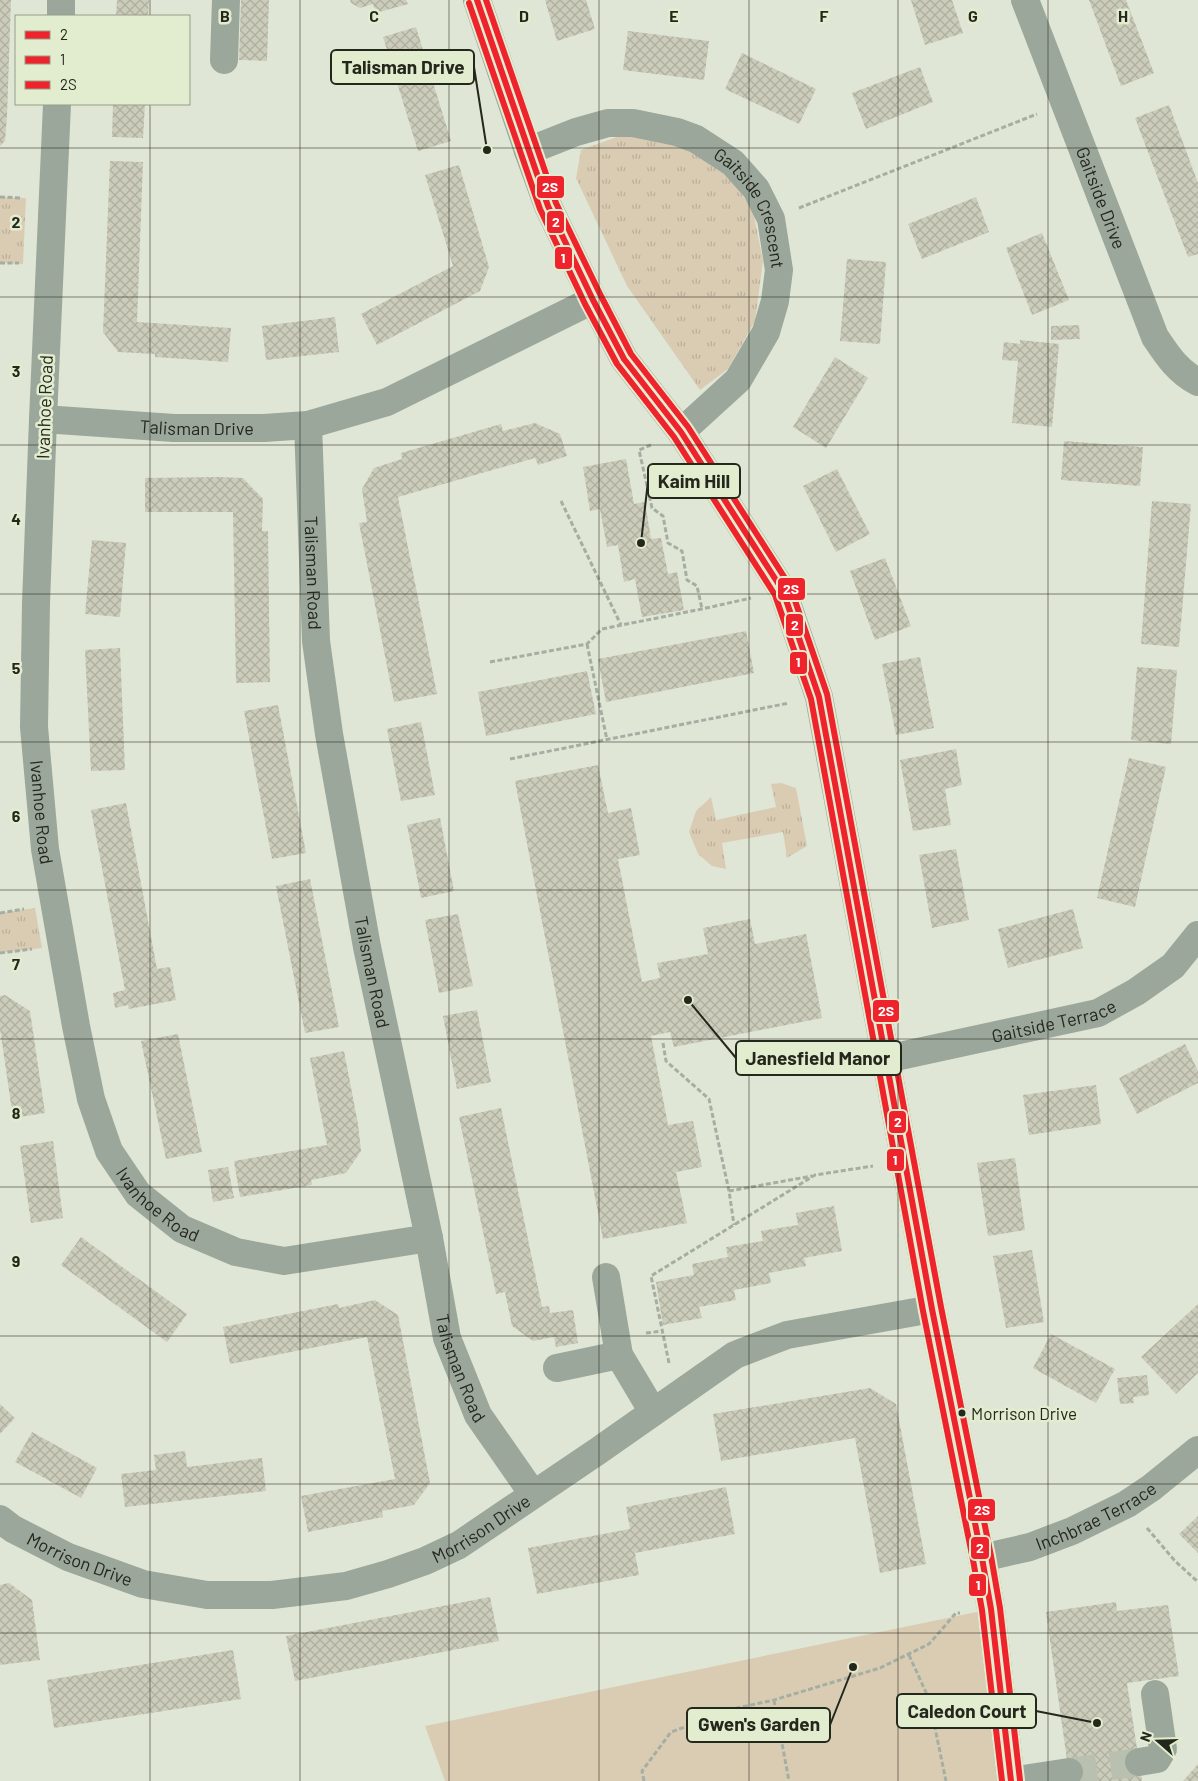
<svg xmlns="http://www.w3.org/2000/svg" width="1198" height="1781" viewBox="0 0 1198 1781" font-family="Barlow,sans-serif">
	<defs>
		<pattern id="grass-tufts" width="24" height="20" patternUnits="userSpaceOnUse" patternTransform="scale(1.25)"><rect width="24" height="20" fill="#daccb3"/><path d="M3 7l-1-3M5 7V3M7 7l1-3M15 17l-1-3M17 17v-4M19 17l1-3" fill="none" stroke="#bbaf99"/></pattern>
		<pattern id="building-cross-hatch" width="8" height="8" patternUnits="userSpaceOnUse" patternTransform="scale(1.25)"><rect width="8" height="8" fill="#ccb"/><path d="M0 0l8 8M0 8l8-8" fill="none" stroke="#afafa0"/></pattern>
	</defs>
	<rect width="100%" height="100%" fill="#e0e6d5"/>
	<path fill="url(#grass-tufts)" d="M622,135L680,143L726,171L753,211L763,261L755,321L728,369L700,390L627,286L576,178L581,150Z
		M0,197L26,198L23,264L0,263Z
		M781,783L796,788L807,846L787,858L783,832L722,843L726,869L712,866L698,854L689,832L696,811L711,797L716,820L776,807L771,784Z
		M35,908L42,948L0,953V913Z"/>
	<path fill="#daccb3" d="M991,1609L1011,1781H445L425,1726Z"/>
	<path fill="url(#building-cross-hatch)" d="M0,0H11L7,116L5,141L0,146Z
		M117,0H149L148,16H116Z
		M241,0H269L267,61L239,60Z
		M350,0H406L408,4L376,13L373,4L360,8L351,3Z
		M545,0H586L595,29L557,41Z
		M911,0H952L963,33L925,45Z
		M1089,0H1126L1154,73L1121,86Z
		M416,27L451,141L418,151L383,37Z
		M628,31L709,41L704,80L623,70Z
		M742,53L816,89L799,124L725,89Z
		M920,67L933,102L866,129L852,93Z
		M113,104H145L143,138L112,137Z
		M1169,105L1198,183V254L1188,257L1135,118Z
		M110,161L143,162L137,322L231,328L228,362L155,357V354L118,352L103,332Z
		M459,165L489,267L480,291L377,345L361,314L453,266L425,175Z
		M976,197L989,232L922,259L908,224Z
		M1042,233L1069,300L1032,315L1006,248Z
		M847,259L886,262L880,344L840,341Z
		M335,317L339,352L266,360L262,326Z
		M1079,325L1080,339L1051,340V326Z
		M1020,340L1059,344L1052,427L1012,423L1018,361L1002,360L1004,342L1020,344Z
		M835,357L868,378L826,448L793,427Z
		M535,423L560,434L567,456L538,465L535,458L398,497L437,694L394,702L359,523L367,522L362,489L374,468L402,459L401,453L501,424L503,431Z
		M1064,441L1143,447L1140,486L1061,480Z
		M626,459L634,504L645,502L651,539L661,538L668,574L677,572L684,610L642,617L635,579L624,582L618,545L607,547L600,509L590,511L583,467Z
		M837,469L870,534L836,552L803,486Z
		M219,477L243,478L263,499L262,531H268L270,682L236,683L233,512H145V478Z
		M1152,501L1191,504L1179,647L1141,644Z
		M92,540L126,543L120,617L85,614Z
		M885,558L911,626L875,640L850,571Z
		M746,631L754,673L606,702L598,659Z
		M120,648L125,770L91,771L85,650Z
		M920,657L934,728L896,735L882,664Z
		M1137,667L1177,670L1171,744L1131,740Z
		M587,671L596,714L486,736L478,692Z
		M278,705L306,853L272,859L244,711Z
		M421,722L435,795L401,801L387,729Z
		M956,749L962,785L945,789L951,825L913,831L900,760Z
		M1129,758L1166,767L1135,907L1097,898Z
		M598,765L608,813L631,808L640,855L618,859L642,982L660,978L657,963L708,954L703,928L750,919L755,944L806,934L822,1018L674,1047L670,1032L651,1036L668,1125L693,1121L702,1167L676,1172L687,1223L603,1239L515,781Z
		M126,803L157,969L170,967L176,1000L129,1009L128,1005L115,1008L113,993L125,990L91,810Z
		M440,818L454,891L421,898L407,825Z
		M956,849L969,920L932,928L919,855Z
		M310,879L339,1027L305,1033L276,886Z
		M1073,909L1083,948L1008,968L998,929Z
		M458,914L473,986L439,993L425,920Z
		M5,995L30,1011L45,1113L13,1118L0,1029V996Z
		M477,1010L491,1082L457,1089L443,1016Z
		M178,1034L202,1152L166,1159L141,1041Z
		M1185,1044L1198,1071V1083L1137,1114L1119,1078Z
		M344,1051L358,1124L361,1151L346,1173L311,1180L312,1185L240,1197L234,1161L327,1145L310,1058Z
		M1096,1085L1101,1124L1029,1135L1023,1095Z
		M501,1108L542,1307L549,1306L550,1313L573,1310L578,1343L556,1347L554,1337L533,1341L512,1326L505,1292L496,1294L459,1117Z
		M53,1141L63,1218L31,1223L20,1146Z
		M1015,1158L1025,1230L988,1236L977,1163Z
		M228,1167L234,1198L213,1202L208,1170Z
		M834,1206L842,1251L804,1258L806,1266L769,1273L771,1283L734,1290L736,1300L699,1307L702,1318L663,1325L656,1282L694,1275L692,1264L728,1257L726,1247L763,1241L761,1231L798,1225L796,1213Z
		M81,1237L187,1314L167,1342L61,1265Z
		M1032,1250L1044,1322L1006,1328L993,1256Z
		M375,1300L398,1315L430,1483L414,1505L382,1511L383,1517L308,1532L301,1496L395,1479L367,1337L230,1364L223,1327L338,1304L339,1308Z
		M1198,1304V1373L1176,1394L1141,1357Z
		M1051,1334L1115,1369L1096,1403L1033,1368Z
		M1147,1375L1149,1395L1133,1397L1134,1403L1120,1404L1117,1378Z
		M870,1388L896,1404L926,1564L880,1573L855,1438L721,1461L713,1414Z
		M0,1404L15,1418L0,1434Z
		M32,1432L97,1468L81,1498L15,1462Z
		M185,1451L187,1467L262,1458L266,1491L125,1507L121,1474L156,1470L154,1455Z
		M726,1487L735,1534L635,1553L639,1575L537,1594L528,1548L630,1529L626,1507Z
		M1198,1516V1553L1179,1534Z
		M9,1583L32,1600L40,1660L0,1665V1585Z
		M490,1597L499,1641L295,1681L286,1636Z
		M1116,1602L1117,1611L1168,1605L1179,1676L1127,1683L1142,1781H1070L1046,1612Z
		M233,1650L241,1699L54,1728L47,1680Z
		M1198,1764V1781H1183Z"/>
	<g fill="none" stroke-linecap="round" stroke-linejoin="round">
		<path stroke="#bac0b0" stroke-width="28" stroke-dasharray="28 14" stroke-linecap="butt" d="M1069,1772L1139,1762"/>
		<path stroke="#a5aea2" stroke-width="3" stroke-dasharray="5 2.5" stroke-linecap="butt" d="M0,197L22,198
			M799,208L1037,114
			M0,263H19
			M651,445L639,450L652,508L663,516L668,543L682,551L687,580L697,586L702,609
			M561,501L621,625
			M587,644L607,740
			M490,662L587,644L602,629L702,609L751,598
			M510,759L789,703
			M0,913L24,909
			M0,953L32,949
			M663,1043L666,1061L709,1099L729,1191L734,1225
			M729,1191L812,1176
			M646,1333L663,1331
			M669,1363L651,1276L815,1175L873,1166
			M1147,1528L1175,1561L1198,1582
			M909,1655L929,1699L946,1781
			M774,1700L789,1781
			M644,1781L642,1771L671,1732L737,1708L774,1700L880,1668L929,1644L956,1613H960"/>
		<g stroke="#9ba79b" stroke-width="28">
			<path d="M477,0L528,151L548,206L593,300L624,359L681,432L783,591L819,697L932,1309L982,1558L991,1609L1011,1781"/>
			<path id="s1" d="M1025,0L1155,337C1167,355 1178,372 1198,382"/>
			<path d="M61,16V0"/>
			<path d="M224,60L226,0"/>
			<path id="s2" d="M57,104L43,419L36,603L34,727L45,849L76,1026L91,1099L109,1151L138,1194L182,1229L236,1252L284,1261L429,1238"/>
			<path id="s3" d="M528,151L576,132L608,123H633L677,132L696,139L733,163L756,189L771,219L779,270L775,301L766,332L738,380L681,432"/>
			<path id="s4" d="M43,419L174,428H264L308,425L387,402L593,300"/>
			<path id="s5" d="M308,425L316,641L329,734L367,947L429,1238L447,1338L478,1415L533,1494"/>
			<path id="s6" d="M886,1059L1098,1013L1136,992L1173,966L1198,935"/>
			<path d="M606,1277L619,1355L653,1412"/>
			<path d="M557,1368L619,1355"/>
			<path id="s7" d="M0,1519L13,1529L68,1557L143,1584L207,1595H272L346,1586L388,1574L425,1561L459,1545L598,1451L735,1355L787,1335L932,1309"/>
			<path id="s8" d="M982,1558L1030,1547L1072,1531L1127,1504L1151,1488L1198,1450"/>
			<path d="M1139,1762L1157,1759L1163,1749L1155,1694"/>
			<path d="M1011,1781L1069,1772"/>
		</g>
		<defs>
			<path id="bus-1" d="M477,0L548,206L593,300L624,359L681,432L783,591L819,697L932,1309L982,1558L991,1609L1011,1781"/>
			<path id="bus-2" d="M469,3L540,209L585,304L617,364L674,437L775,595L811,699L923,1311L973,1560L982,1610L1002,1781"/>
			<path id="bus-3" d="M486,0L556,203L601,296L631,354L688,427L790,586L827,694L941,1307L991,1556L1000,1608L1020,1780"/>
		</defs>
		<use href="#bus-1" stroke="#e2eccf" stroke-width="10"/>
		<use href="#bus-2" stroke="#e2eccf" stroke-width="10"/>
		<use href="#bus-3" stroke="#e2eccf" stroke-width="10"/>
		<use href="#bus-1" stroke="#ee232c" stroke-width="6"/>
		<use href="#bus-2" stroke="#ee232c" stroke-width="6"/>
		<use href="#bus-3" stroke="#ee232c" stroke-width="6"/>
	</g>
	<path fill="none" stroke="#24271c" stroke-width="1" stroke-opacity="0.55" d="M150,0V16M300,0V1781M449,0V1781M599,0V1781M749,0V1781M898,0V1781M1048,0V1781M150,104V1781M0,148H1198M0,297H1198M0,445H1198M0,594H1198M0,742H1198M0,890H1198M0,1039H1198M0,1187H1198M0,1336H1198M0,1484H1198M0,1633H1198"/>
	<circle fill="#24271c" stroke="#e2eccf" stroke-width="2" cx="962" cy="1413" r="4.5"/>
	<g text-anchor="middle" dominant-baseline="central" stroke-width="5" stroke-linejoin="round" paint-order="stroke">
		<g font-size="17" fill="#24271c" stroke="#e2eccf" text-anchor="start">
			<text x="971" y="1413">Morrison Drive</text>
		</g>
		<g font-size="18" fill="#24271c" stroke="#e2eccf">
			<text stroke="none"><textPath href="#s1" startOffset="212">Gaitside Drive</textPath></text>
			<text stroke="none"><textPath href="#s3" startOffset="268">Gaitside Crescent</textPath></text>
			<text transform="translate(44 407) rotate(-88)">Ivanhoe Road</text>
			<text stroke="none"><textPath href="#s4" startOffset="154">Talisman Drive</textPath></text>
			<text stroke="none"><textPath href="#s5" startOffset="148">Talisman Road</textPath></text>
			<text stroke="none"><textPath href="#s2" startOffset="709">Ivanhoe Road</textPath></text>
			<text stroke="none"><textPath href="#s5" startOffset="552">Talisman Road</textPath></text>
			<text stroke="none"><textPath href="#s6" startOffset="172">Gaitside Terrace</textPath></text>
			<text stroke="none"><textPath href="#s2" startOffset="1129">Ivanhoe Road</textPath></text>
			<text stroke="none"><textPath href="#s5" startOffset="958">Talisman Road</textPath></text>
			<text stroke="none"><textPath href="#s8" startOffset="122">Inchbrae Terrace</textPath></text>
			<text stroke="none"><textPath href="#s7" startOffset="510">Morrison Drive</textPath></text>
			<text stroke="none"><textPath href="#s7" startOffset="90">Morrison Drive</textPath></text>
		</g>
	</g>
	<g font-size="16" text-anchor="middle" font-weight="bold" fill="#24271c" stroke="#e2eccf" stroke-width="5" stroke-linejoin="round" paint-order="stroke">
		<text x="225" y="22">B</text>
		<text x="374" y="22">C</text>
		<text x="524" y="22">D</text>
		<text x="674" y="22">E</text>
		<text x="824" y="22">F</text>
		<text x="973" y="22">G</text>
		<text x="1123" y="22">H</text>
		<text x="16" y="228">2</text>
		<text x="16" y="377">3</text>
		<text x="16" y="525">4</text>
		<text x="16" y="674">5</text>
		<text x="16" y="822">6</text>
		<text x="16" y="970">7</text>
		<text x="16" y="1119">8</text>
		<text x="16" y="1267">9</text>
	</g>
	<path fill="none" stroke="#24271c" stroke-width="2" d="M487 150L474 67M641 543L648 481M688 1000L736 1058M1097 1723L1036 1711M853 1667L830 1725"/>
	<g fill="#24271c" stroke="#e2eccf" stroke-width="2">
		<circle cx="487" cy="150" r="5"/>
		<circle cx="641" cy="543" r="5"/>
		<circle cx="688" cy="1000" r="5"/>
		<circle cx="1097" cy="1723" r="5"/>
		<circle cx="853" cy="1667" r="5"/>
	</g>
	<g fill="#e2eccf" stroke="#24271c" stroke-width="2">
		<rect x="331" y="50" width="143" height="34" rx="5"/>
		<rect x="648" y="464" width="92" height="34" rx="5"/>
		<rect x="736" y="1041" width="165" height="34" rx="5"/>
		<rect x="897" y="1694" width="139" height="34" rx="5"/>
		<rect x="687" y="1708" width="143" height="34" rx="5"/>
	</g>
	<g font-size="19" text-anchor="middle" font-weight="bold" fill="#24271c">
		<text x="403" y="74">Talisman Drive</text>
		<text x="694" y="488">Kaim Hill</text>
		<text x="818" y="1065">Janesfield Manor</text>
		<text x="967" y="1718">Caledon Court</text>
		<text x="759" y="1731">Gwen's Garden</text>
	</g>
	<g stroke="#e2eccf" stroke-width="2">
		<rect x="536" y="175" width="29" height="24" rx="5" fill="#ee232c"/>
		<rect x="546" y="210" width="19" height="24" rx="5" fill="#ee232c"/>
		<rect x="554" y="246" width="19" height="24" rx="5" fill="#ee232c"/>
		<rect x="777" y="577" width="29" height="24" rx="5" fill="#ee232c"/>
		<rect x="785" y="613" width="19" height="24" rx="5" fill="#ee232c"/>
		<rect x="789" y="651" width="19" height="24" rx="5" fill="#ee232c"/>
		<rect x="872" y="999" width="28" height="24" rx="5" fill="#ee232c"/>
		<rect x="888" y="1110" width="19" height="24" rx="5" fill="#ee232c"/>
		<rect x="886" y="1148" width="19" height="24" rx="5" fill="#ee232c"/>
		<rect x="967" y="1498" width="29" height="24" rx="5" fill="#ee232c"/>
		<rect x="970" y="1536" width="20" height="24" rx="5" fill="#ee232c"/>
		<rect x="968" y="1573" width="19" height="24" rx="5" fill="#ee232c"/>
	</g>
	<g font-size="14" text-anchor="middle" font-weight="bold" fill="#fff">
		<text x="550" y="192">2S</text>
		<text x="556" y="227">2</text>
		<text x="563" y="263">1</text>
		<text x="791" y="594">2S</text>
		<text x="795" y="630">2</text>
		<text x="798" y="667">1</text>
		<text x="886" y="1016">2S</text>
		<text x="898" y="1127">2</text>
		<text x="895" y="1165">1</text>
		<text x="982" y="1515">2S</text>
		<text x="980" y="1553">2</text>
		<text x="978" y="1590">1</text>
	</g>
	<rect x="15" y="15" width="175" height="90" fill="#e2eccf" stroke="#969d87"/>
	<rect x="25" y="31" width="25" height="8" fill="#ee232c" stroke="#969d87"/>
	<text x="60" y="40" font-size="15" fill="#24271c">2</text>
	<rect x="25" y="56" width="25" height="8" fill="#ee232c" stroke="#969d87"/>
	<text x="60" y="65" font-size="15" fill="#24271c">1</text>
	<rect x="25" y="81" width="25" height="8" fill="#ee232c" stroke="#969d87"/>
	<text x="60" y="90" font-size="15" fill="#24271c">2S</text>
	<g transform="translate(1158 1741) rotate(290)" stroke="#e2eccf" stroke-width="4" paint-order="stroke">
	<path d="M0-4L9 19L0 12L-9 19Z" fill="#24271c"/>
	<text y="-8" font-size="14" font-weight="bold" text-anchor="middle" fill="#24271c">N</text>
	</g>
</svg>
